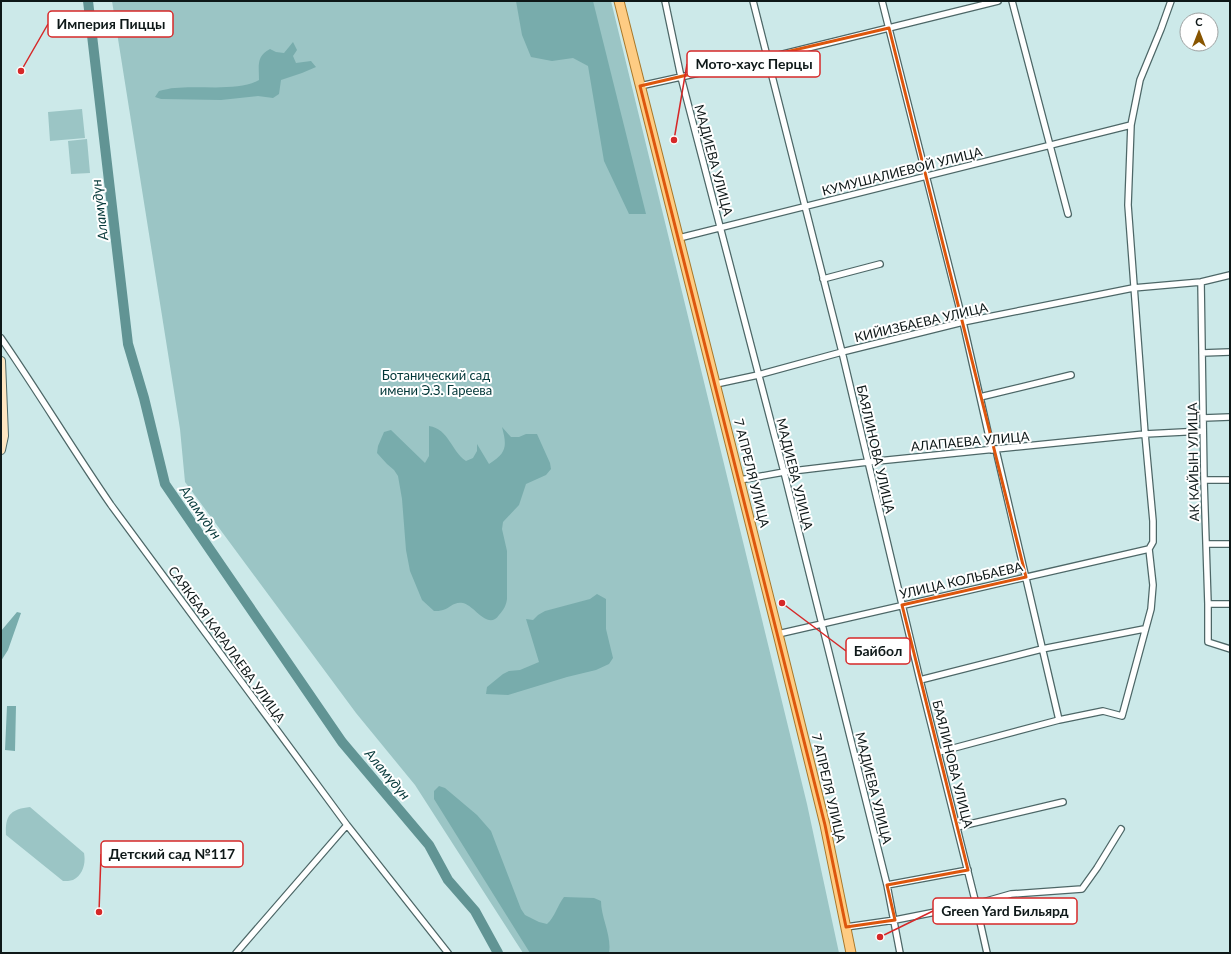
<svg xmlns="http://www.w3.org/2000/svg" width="1231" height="954" viewBox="0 0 1231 954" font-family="Lato,sans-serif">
	<rect width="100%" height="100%" fill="#cce9e9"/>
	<path fill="#9bc5c5" d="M112,1H611L807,804L839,953H523L415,785L356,713L185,482L180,429Z
		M82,109L85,138L50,141L48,112Z
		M87,139L90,173L71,174L68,141Z
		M30,807L84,853C86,863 83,875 73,880C70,881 66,881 63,881L6,835C5,816 10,809 30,807Z"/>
	<path fill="#78acac" d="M516,1H593L646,214H629L604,161L588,66L573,58L552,61L531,57L522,35Z
		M293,42L297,50L293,56L296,63L311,61L316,67L302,73L281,80L279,94L273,98L258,96L221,100L161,99L155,97L159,91C164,90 170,88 175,88C199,85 239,92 259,80C259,66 256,56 270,49L276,52L284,53Z
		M429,426C449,429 451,451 466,461L473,458L477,451V444L489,464C507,453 507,446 502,427L511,437H519L526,434H537L550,463L551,469L546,475L526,484L519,505L503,522L502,529L507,551V599C506,606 504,609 499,615C488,631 474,605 463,603C454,601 450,608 443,610C440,611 437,611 434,611L422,600L410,571L406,550L402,499L398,476L394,470L387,464L377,453L378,446L384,432L391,430L425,463L429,456Z
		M597,594L606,599V629L613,658L609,664L596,670L567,677L508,695L486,694L487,687L503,674L509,671L520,670L539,662L526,619L533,620L538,615L545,611L590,599Z
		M17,612L21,613L8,650L1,661V631Z
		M7,706H16L15,751L5,750Z
		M439,786L445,788L477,815L491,831L521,909L525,915L539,922L547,924C555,917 557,906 564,897L594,898L601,901C601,918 612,936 609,953H530L434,799V791Z"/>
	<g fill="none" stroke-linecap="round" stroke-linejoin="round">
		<path stroke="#619494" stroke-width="10" d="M88,1L128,344L144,398L165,484L342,742L429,845L448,880L475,911L498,953"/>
		<defs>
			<path id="minor" d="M665,1L681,77L784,472L887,885L900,953
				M753,1L842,352L920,680L976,904L987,953
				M882,1L963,322L992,450
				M1012,1L1068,214
				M640,86L767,58L998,1
				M679,238L1131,125
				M823,279L880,264
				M1201,282L1204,480L1208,604V642L1230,649
				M1,338C39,393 73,450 111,505L347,825L448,953
				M1202,353L1230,352
				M716,384L758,375L842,352L963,322L1133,288L1201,282L1230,275
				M980,397L1071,375
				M1203,418L1230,417
				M996,450L1059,720
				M740,480L784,472L868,462L1145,434L1203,431
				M1204,480H1230
				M1206,544H1230
				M1208,604H1230
				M778,634L1149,549
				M920,680L1042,649L1144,629
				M939,752L1059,720L1103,711L1122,716L1151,609L1153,585L1149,549L1153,542V521L1145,434L1128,205L1131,125L1140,80L1161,29L1171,1
				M957,827L1063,802
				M887,885L968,870
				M846,927L895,920L976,904L1011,894L1082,889L1097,868L1121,829
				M236,953L347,825"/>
			<path id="secondary" d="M1,361L4,436L1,450"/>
			<path id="primary" d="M619,1L778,634L825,825L851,953"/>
		</defs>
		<use href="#minor" stroke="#4d6767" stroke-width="8"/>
		<use href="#secondary" stroke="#4d6767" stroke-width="10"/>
		<use href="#primary" stroke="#a97728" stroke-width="11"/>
		<use href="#minor" stroke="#fff" stroke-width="5.5"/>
		<use href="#secondary" stroke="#fee6c1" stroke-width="8"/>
		<use href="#primary" stroke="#fecc83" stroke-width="9"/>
	</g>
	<path fill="none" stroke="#dd560d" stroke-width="3" stroke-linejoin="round" d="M889,28L1026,577L902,605L968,870L887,885L895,920L846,927L825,825L640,86Z"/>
	<g text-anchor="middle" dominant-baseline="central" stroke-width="4" stroke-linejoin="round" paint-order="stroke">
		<g font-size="13" fill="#0e1818" stroke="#fff">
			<text transform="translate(714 160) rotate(75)">МАДИЕВА УЛИЦА</text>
			<text transform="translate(902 171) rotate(-14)">КУМУШАЛИЕВОЙ УЛИЦА</text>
			<text transform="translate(921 322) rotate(-13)">КИЙИЗБАЕВА УЛИЦА</text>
			<text transform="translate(970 441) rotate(-5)">АЛАПАЕВА УЛИЦА</text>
			<text transform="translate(876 449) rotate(77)">БАЯЛИНОВА УЛИЦА</text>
			<text transform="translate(1193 462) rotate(-91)">АК КАЙЫН УЛИЦА</text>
			<text transform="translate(752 473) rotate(76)">7 АПРЕЛЯ УЛИЦА</text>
			<text transform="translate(795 474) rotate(76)">МАДИЕВА УЛИЦА</text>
			<text transform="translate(961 580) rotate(-13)">УЛИЦА КОЛЬБАЕВА</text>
			<text transform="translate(227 644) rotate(54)">САЯКБАЯ КАРАЛАЕВА УЛИЦА</text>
			<text transform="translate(953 764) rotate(76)">БАЯЛИНОВА УЛИЦА</text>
			<text transform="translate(829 788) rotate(77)">7 АПРЕЛЯ УЛИЦА</text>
			<text transform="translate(874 788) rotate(76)">МАДИЕВА УЛИЦА</text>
		</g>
		<g font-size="13" fill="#013637" stroke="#fff">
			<text x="436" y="375">Ботанический сад<tspan x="436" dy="15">имени Э.З. Гареева</tspan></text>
		</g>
		<g font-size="14" font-style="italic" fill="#0a3c3d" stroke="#fff">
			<text transform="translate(99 210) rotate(-97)">Аламүдүн</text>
			<text transform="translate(201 512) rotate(55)">Аламүдүн</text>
			<text transform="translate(388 774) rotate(50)">Аламүдүн</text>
		</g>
	</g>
	<path fill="none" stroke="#d62828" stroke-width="1.5" d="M21 71L48 24M674 140L687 64M782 603L846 651M99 912L101 854M880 937L933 911"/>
	<g fill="#d62828" stroke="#fff" stroke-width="1.5">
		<circle cx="21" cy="71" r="4"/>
		<circle cx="674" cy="140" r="4"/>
		<circle cx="782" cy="603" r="4"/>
		<circle cx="99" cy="912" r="4"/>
		<circle cx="880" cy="937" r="4"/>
	</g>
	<g fill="#fff" stroke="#d62828" stroke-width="1.5">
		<rect x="48" y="11" width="125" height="26" rx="4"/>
		<rect x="687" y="51" width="133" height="26" rx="4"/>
		<rect x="846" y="638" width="64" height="26" rx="4"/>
		<rect x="101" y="841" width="142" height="26" rx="4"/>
		<rect x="933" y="898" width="144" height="26" rx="4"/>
	</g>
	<g font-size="14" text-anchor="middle" font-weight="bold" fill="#0e1818">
		<text x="111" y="29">Империя Пиццы</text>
		<text x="754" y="69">Мото-хаус Перцы</text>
		<text x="878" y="656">Байбол</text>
		<text x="172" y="859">Детский сад №117</text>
		<text x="1005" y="916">Green Yard Бильярд</text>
	</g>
	<rect width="1231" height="954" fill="none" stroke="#0e1818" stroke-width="4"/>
	<g transform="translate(1199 32)"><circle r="19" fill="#ffffff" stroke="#9fa3a3"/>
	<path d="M0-3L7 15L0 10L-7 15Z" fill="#885500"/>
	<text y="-6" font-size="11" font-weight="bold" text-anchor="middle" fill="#0e1818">С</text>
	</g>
</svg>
